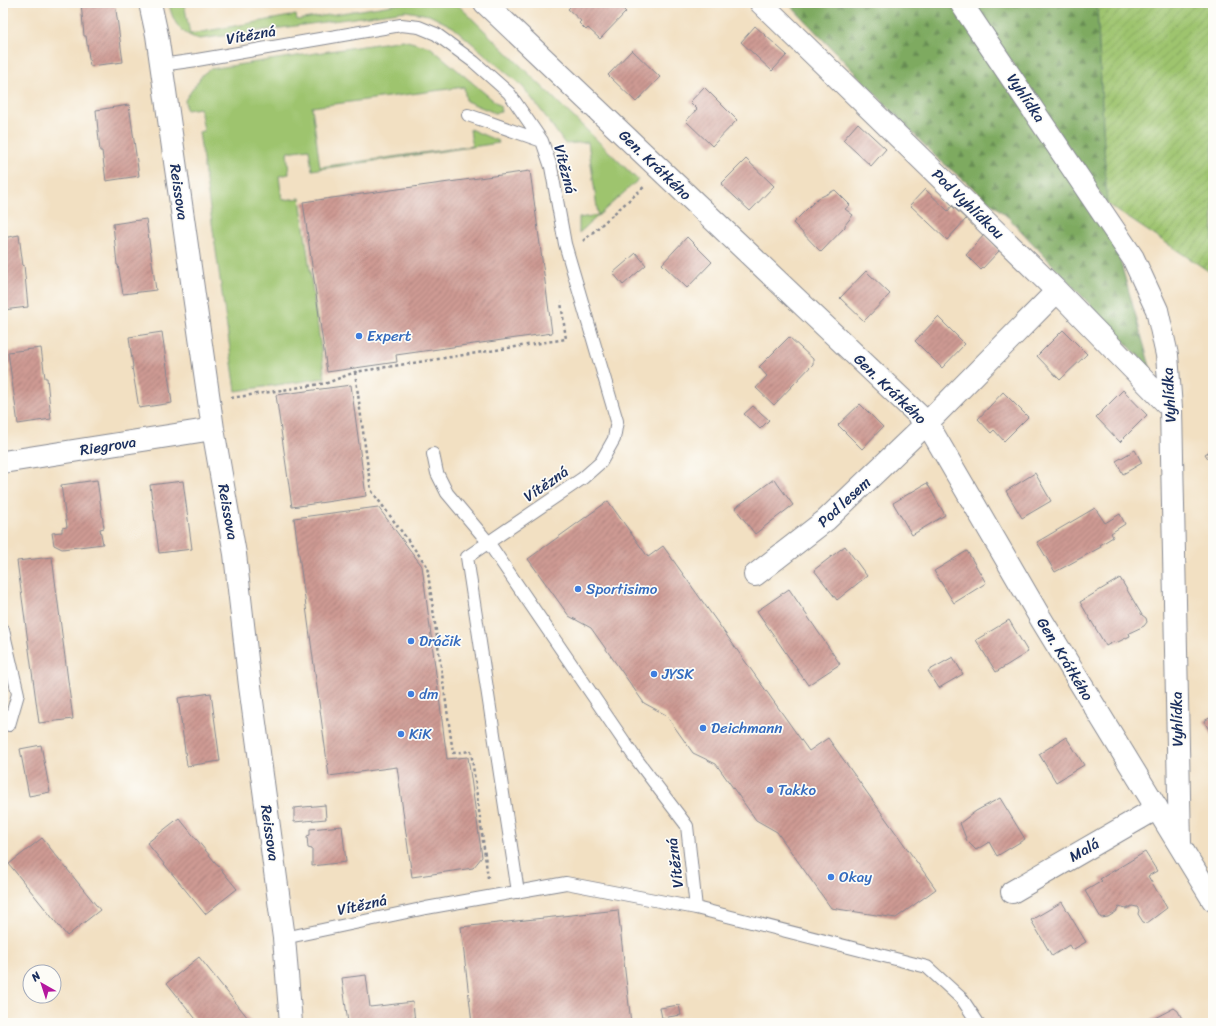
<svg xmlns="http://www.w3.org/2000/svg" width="1216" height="1026" viewBox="0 0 1216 1026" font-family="Sriracha,sans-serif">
	<defs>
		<pattern id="forest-firs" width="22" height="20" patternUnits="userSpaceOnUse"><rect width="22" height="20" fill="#7eaa61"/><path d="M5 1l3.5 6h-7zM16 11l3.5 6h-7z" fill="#668b53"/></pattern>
		<pattern id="garden-furrows" width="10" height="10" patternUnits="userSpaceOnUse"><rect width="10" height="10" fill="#9ec46e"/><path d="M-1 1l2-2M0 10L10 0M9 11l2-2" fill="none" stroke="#80a05e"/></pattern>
		<pattern id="building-hatch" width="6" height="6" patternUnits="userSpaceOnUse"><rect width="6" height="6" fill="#ce9a93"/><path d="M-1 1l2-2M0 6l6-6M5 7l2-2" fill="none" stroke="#a67e7b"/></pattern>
	</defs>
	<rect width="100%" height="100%" fill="#fdfcf7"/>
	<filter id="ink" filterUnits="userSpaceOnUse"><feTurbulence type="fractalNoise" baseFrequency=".025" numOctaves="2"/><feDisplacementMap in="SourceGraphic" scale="8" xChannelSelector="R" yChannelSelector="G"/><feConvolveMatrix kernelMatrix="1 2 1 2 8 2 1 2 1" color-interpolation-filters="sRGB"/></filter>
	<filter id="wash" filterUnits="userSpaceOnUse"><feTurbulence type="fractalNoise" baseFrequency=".012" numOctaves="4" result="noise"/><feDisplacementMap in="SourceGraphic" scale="16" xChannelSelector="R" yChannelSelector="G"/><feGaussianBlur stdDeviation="0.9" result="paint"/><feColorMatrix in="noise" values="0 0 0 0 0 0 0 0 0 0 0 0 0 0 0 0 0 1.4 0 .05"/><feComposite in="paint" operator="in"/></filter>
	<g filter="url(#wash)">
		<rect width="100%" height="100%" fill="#f2e0c2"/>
		<path fill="#9ec46e" stroke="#5c7a66" d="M169,3H184L190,34L296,15L297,20L405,3H456L638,180L579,233V218L598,215L588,142L565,144L546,117L523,87L453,27L429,15L406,11L200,39C181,35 172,22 169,3Z
			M403,40L430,47L500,106L501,112L495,113L466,101L464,87L312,107L320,167L472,146L470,129L498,141L499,143L312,170L309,149L287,152L289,174L279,176L282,200L300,198L325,378L236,391L199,132L204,131L200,108L186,110L185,100L203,74L210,69Z"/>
		<path fill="url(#forest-firs)" stroke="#4c6c60" d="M788,3H969L1116,246L1151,370L1009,218L935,156Z
			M972,3H1097L1107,204Z"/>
		<path fill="url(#garden-furrows)" stroke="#5c7a66" d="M1097,3H1213V274L1107,204Z"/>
		<g id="blocks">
			<path fill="url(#building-hatch)" d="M81,3H115L123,62L90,66L86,36H84Z
				M574,3H617L626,12L600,39L588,28L586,30L579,23L581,21L568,9Z
				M755,26L787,55L772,71L741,42Z
				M632,50L660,77L636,102L608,75Z
				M704,87L737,120L712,146L686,121L697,109L690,102Z
				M129,105L139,176L106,181L102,151H100L96,110Z
				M858,123L886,149L871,166L843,140Z
				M746,159L774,186L750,211L721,184Z
				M530,171L552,333L396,355L397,362L327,372L303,202Z
				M925,189L948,211L952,206L966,219L947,240L910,205Z
				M835,190L850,205L845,209L853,215L845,225V227L821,252L793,223L817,199Z
				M146,219L156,290L123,294L118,265H117L113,224Z
				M19,235L23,266L24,265L28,307L3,310V238Z
				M984,235L999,251L981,270L966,255Z
				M687,237L712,262L687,288L662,264Z
				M636,253L646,265L623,285L613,273Z
				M866,271L890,294L864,321L840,298Z
				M938,317L965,344L942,368L915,341Z
				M1063,330L1087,354L1060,380L1037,356Z
				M162,332L172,403L139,408L132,367H133L129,337Z
				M789,337L813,359V364L774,405L756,388L767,376L759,367Z
				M41,348L45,378H47L51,419L18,424L8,352Z
				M351,385L366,496L292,507L276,395Z
				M1123,390L1147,415L1120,442L1096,417Z
				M1003,392L1028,417L1004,441L994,430L991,433L978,419Z
				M860,404L883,427L862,449L838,425Z
				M753,406L769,420L760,429L744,414Z
				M1213,449V466L1205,454Z
				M1135,450L1142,463L1123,474L1116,461Z
				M1035,473L1051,501L1022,518L1006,491Z
				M774,479L793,505L755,534L735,508Z
				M97,480L104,528L100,529L103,544L62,549L54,545L52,533L62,532V528L67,527L61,485Z
				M183,481L192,549L159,553L150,485Z
				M927,483L945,515L912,535L893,503Z
				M608,501L648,557L663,546L809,751L828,738L936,889L896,918L831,908L777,832L756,820L716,764L693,753L666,715L644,703L591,628L569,616L528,559Z
				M378,507L422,566L447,759L468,757L482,857L473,868L412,877L397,767L329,776L294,518Z
				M1095,508L1105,523L1120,514L1125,524L1111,533L1113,537L1100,545L1101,547L1055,572L1037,542Z
				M845,546L867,576L837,600L814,570Z
				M967,551L986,583L954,603L934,571Z
				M52,557L73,719L39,723L17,561Z
				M1120,578L1142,615L1146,618L1147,622L1144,626L1129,633L1130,636L1116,643L1113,642L1106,646L1080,602Z
				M789,589L840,664L808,685L757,611Z
				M1009,620L1028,652L996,672L976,640Z
				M953,657L963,674L939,688L928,671Z
				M211,693L220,761L187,766L178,698Z
				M1213,716V737L1204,721Z
				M1066,737L1084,765L1056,782L1039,754Z
				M41,745L50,792L29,796L20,749Z
				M1000,798L1025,839L997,856L989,842L976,850L967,841L960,823L976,811Z
				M325,805L326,819L294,822V808Z
				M179,818L237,889L205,914L147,843Z
				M342,826L346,862L312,866V849L308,848L307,836L310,835V829Z
				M42,838L100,910L67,936L9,864Z
				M1145,852L1157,871L1148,876L1167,908L1147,923L1143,922L1138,914L1139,910L1137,907L1132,906L1126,909L1119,907L1116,912L1108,917L1101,918L1085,891L1102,881L1100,879Z
				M1062,902L1086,942L1072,950L1069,945L1052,956L1031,920Z
				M618,910L631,1023H472L461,927Z
				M199,957L252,1023H199L167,983Z
				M366,975L370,1007L413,1002L415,1023H348L342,978Z
				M679,1005L681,1015L662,1018L660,1008Z
				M1174,1008L1178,1011L1184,1023H1151L1149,1021Z"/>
		</g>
	</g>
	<g filter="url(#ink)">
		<use href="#blocks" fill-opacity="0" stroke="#868890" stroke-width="1"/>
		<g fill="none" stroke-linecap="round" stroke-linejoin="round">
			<defs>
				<path id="service" d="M161,65L197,60L401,25L419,27L436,34L474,62L509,93L542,141L551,167L565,244L617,421L614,439L601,462L583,478L467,557L518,892
					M468,115L542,141
					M433,454L437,473L447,493L488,542L634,756L687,826L696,908
					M3,630L18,694L9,725
					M284,938L426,908L566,883L696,908L927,967L962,999L978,1023"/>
				<path id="minor" d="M150,3L157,35L213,429L235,554L250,686L284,938L291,1023
					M485,3L927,423L1041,619L1213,900
					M761,3L1057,291L1171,408
					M961,3L1133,258L1157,310L1167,355L1171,408L1180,844
					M3,462L213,429
					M755,575L826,520L927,423L1057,291
					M1012,892L1157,808"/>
			</defs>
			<use href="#service" stroke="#868890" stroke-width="14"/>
			<use href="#minor" stroke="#868890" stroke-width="24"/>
			<path stroke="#868890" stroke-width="2.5" stroke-dasharray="3 3" stroke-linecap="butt" d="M583,241L645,186
				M355,372L371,490L427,566L453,753L471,751L488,878
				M231,398L327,383L355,372L566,339L561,302"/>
			<use href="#service" stroke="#fff" stroke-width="12"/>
			<use href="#minor" stroke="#fff" stroke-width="22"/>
		</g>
	</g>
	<g fill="#3f7fe0" stroke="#fdfcf7" stroke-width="1.5">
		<circle cx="359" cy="336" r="4"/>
		<circle cx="578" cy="589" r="4"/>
		<circle cx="411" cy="641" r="4"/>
		<circle cx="654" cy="674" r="4"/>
		<circle cx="411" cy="694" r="4"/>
		<circle cx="703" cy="728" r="4"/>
		<circle cx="401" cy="734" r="4"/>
		<circle cx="770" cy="790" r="4"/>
		<circle cx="831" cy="877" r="4"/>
	</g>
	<g text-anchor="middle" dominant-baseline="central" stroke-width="3.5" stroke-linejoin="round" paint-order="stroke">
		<g font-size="15" fill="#1b2f5e" stroke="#fdfcf7">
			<text transform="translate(251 35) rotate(-10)">Vítězná</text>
			<text transform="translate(1026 98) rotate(56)">Vyhlídka</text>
			<text transform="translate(655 165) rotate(44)">Gen. Krátkého</text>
			<text transform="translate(565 169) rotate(76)">Vítězná</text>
			<text transform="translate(179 192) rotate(82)">Reissova</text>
			<text transform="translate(968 204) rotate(44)">Pod Vyhlídkou</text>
			<text transform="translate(890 389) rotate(44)">Gen. Krátkého</text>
			<text transform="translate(1169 395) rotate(-93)">Vyhlídka</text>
			<text transform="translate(108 446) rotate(-9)">Riegrova</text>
			<text transform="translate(546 484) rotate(-34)">Vítězná</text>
			<text transform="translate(844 502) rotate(-43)">Pod lesem</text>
			<text transform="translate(228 512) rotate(80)">Reissova</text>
			<text transform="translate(1065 659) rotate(59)">Gen. Krátkého</text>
			<text transform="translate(1177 719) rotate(-91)">Vyhlídka</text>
			<text transform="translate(270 833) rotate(82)">Reissova</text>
			<text transform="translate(1084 850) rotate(-30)">Malá</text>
			<text transform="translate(675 863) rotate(-97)">Vítězná</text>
			<text transform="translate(362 905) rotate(-12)">Vítězná</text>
		</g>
		<g font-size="15" fill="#366cbe" stroke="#fdfcf7" text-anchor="start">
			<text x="367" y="336">Expert</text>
			<text x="586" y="589">Sportisimo</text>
			<text x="419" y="641">Dráčik</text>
			<text x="662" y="674">JYSK</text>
			<text x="419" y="694">dm</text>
			<text x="711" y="728">Deichmann</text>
			<text x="409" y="734">KiK</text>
			<text x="778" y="790">Takko</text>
			<text x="839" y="877">Okay</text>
		</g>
	</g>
	<rect width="1216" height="1026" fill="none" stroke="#fdfcf7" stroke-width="16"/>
	<g transform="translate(42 984) rotate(321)"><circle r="19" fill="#fdfcf7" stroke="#a3aaba"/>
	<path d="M0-3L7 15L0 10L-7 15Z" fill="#b5179e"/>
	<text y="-6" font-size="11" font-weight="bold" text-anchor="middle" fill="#1b2f5e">N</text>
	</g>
</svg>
